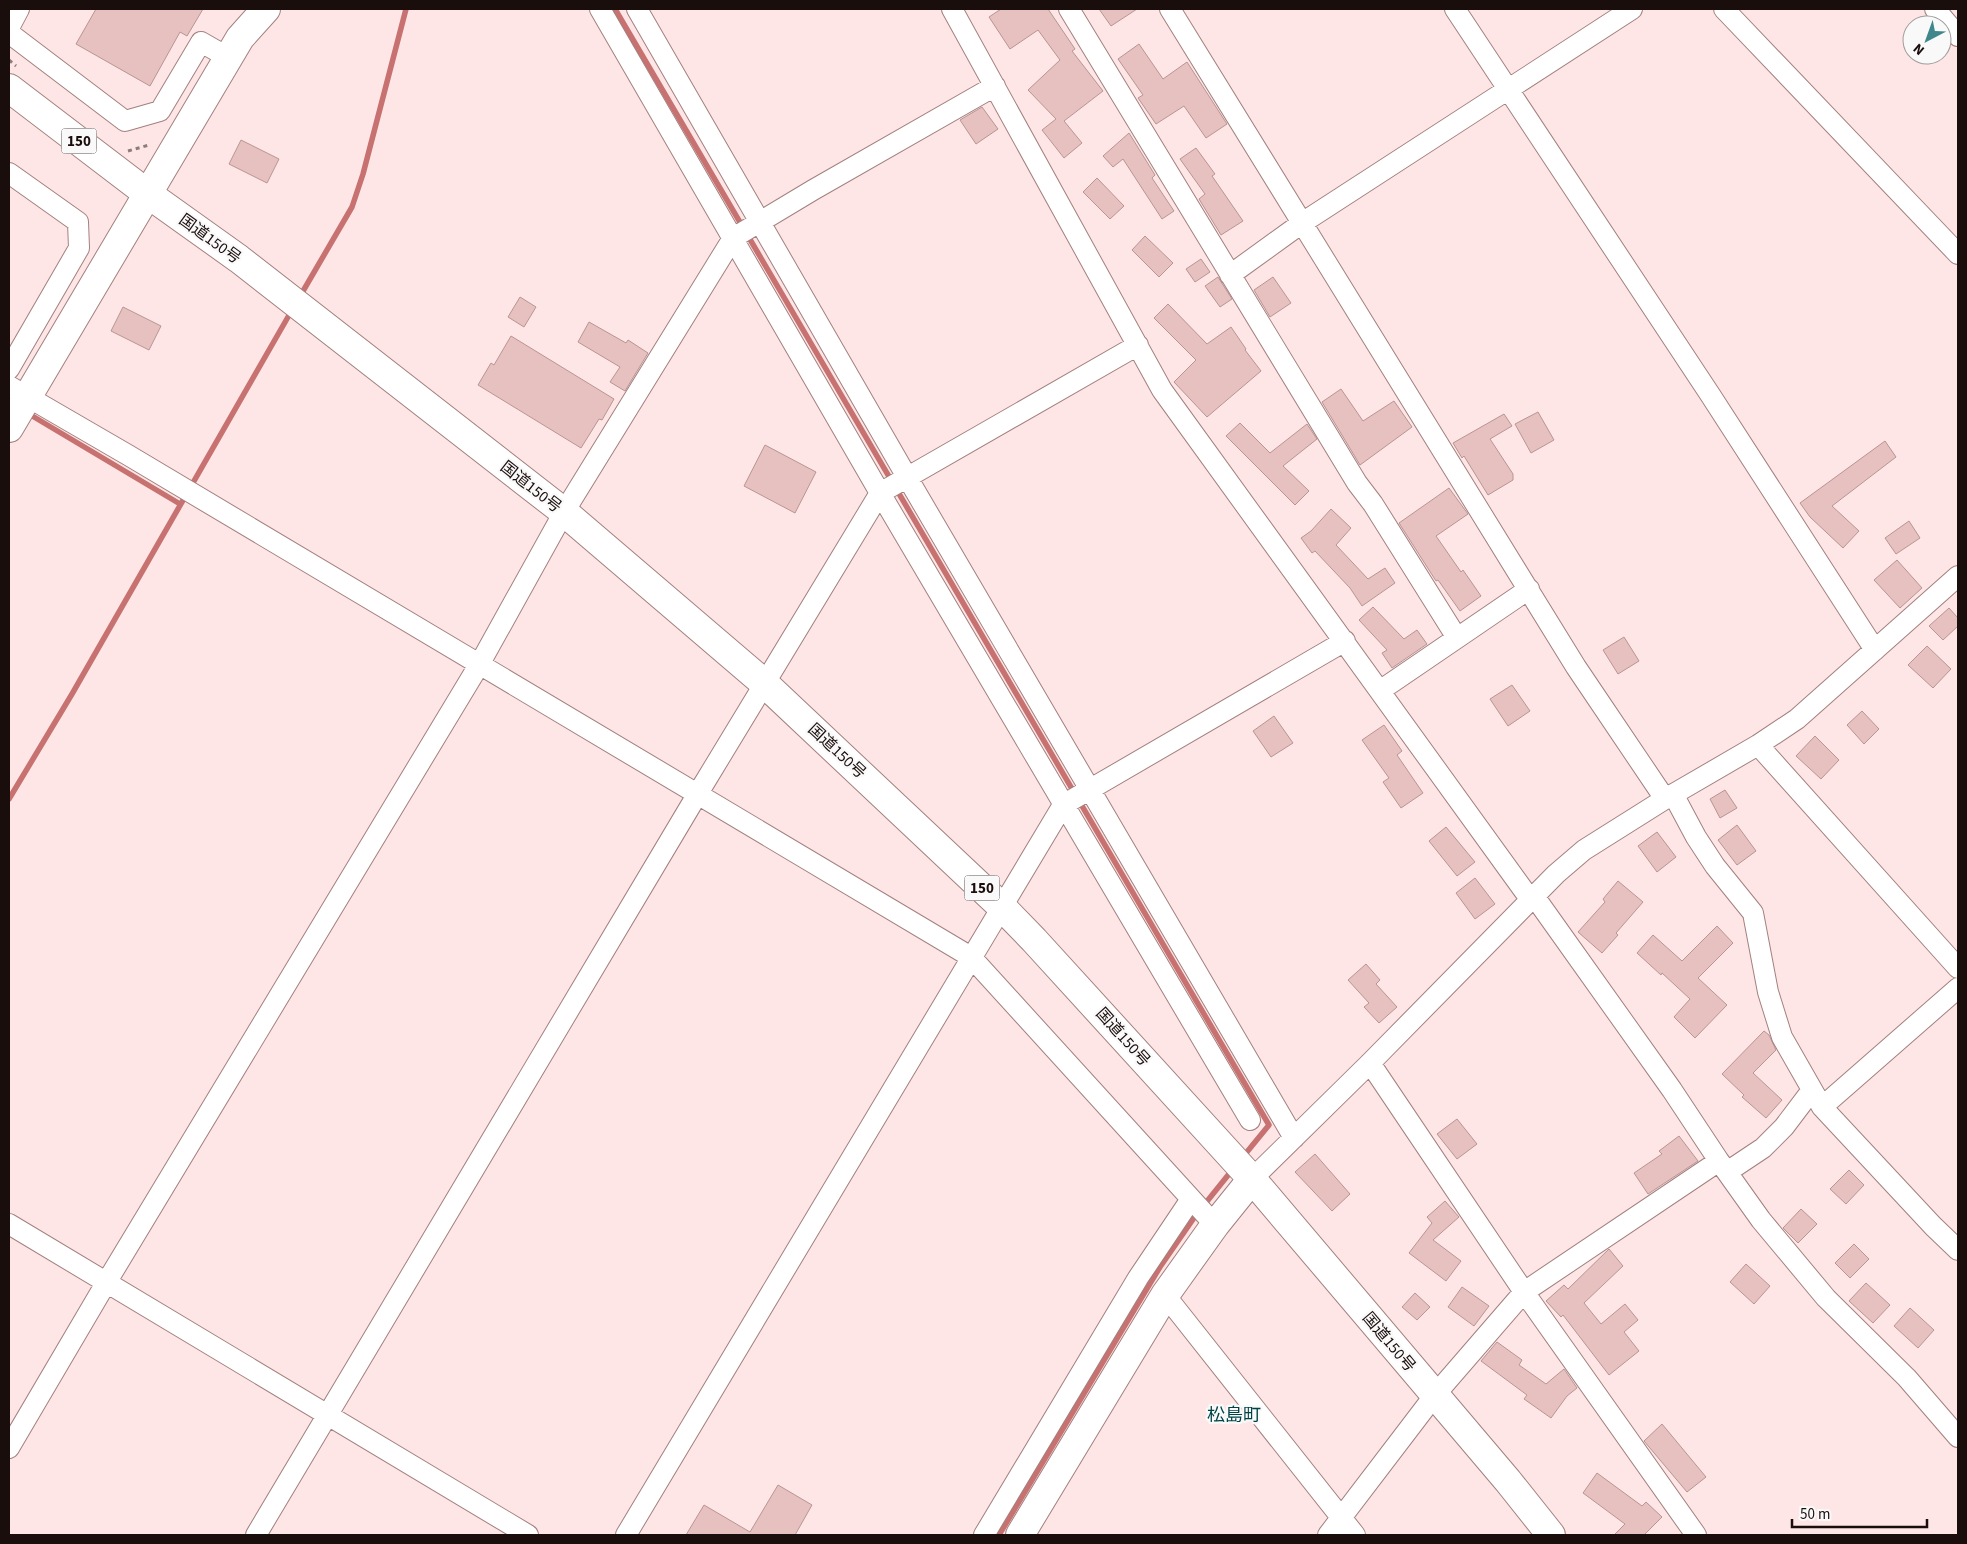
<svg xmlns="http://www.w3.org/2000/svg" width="1967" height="1544" viewBox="0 0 1967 1544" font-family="'Source Sans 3','Noto Sans JP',sans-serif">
	<rect width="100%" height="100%" fill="#fde6e5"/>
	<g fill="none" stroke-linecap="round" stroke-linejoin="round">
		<path stroke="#c77171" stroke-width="5.5" d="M615,9L1269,1125L1242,1158
			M299,298L352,207L363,174L406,9
			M34,417L180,504
			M9,799L72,694L292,310
			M999,1535L1160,1267L1196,1215L1233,1169"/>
	</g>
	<path fill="#e6c1bf" stroke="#b89594" d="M96,9H203L187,36L180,32L150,86L76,44Z
		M1001,9H1048L1075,49L1072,51L1103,91L1064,121L1082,143L1064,158L1042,130L1056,119L1028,90L1060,60L1038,30L1010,49L989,17Z
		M1099,9H1137L1111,26Z
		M1139,44L1163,79L1187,62L1227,124L1206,138L1184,106L1156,124L1138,98L1143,95L1118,59Z
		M982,107L998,129L976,144L960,120Z
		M1129,133L1155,175L1152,178L1174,211L1162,219L1123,159L1113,167L1103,156Z
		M241,140L279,159L267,183L229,164Z
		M1196,148L1215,174L1212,176L1243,221L1221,235L1199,199L1205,194L1180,159Z
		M1097,178L1124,206L1110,219L1083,192Z
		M1145,236L1173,263L1159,277L1132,250Z
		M1201,259L1210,272L1195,282L1186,269Z
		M1218,277L1232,299L1220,307L1205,286Z
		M1273,277L1291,303L1270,317L1254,290Z
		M520,297L536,307L524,327L508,317Z
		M1168,304L1207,344L1231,327L1246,349L1245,350L1261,371L1207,417L1174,382L1196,360L1154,318Z
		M123,307L161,326L149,350L111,331Z
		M589,322L626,343L628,340L648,353L625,391L610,382L620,367L578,342Z
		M511,336L614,399L602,420L599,419L581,448L478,385L491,363L494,365Z
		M1341,389L1363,421L1394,401L1412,427L1360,465L1322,402Z
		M1538,412L1554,440L1531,453L1515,424Z
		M1504,414L1512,426L1490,439L1513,474V480L1488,495L1464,456L1462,458L1453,443Z
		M1240,423L1270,453L1307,424L1317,439L1283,466L1309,491L1295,505L1226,436Z
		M1885,441L1896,457L1832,506L1859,531L1843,548L1810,517L1800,503Z
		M765,445L816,472L795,513L744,486Z
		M1449,488L1468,514L1436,536L1461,572L1463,570L1481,596L1460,611L1438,580L1436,581L1399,523Z
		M1331,509L1351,528L1336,545L1368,579L1385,568L1395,583L1362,606L1350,588L1315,551L1312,553L1301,538L1311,531Z
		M1909,521L1920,538L1896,554L1885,538Z
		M1897,560L1922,588L1900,608L1874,580Z
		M1373,607L1404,639L1417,630L1427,644L1392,668L1382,653L1387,650L1359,620Z
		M1949,608L1958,618V626L1943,640L1929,626Z
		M1624,637L1639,661L1618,674L1603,650Z
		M1927,646L1951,669L1933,688L1908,665Z
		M1512,685L1530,711L1508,726L1490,699Z
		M1862,711L1879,729L1864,744L1847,725Z
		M1274,716L1293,743L1271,757L1253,731Z
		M1384,725L1402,751L1397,755L1423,793L1401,808L1383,782L1389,778L1362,740Z
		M1815,736L1839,760L1821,779L1796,756Z
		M1725,790L1737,808L1720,818L1710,799Z
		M1737,825L1756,851L1737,865L1718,840Z
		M1446,827L1475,862L1457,876L1429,841Z
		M1657,832L1676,857L1657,872L1638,846Z
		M1475,878L1495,904L1475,919L1456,893Z
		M1618,881L1643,902L1616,933L1618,935L1602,953L1578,932L1605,902L1603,899Z
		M1717,926L1733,943L1698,978L1727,1005L1695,1038L1674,1017L1690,999L1662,973L1661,975L1637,953L1653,935L1682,961Z
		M1366,964L1380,980L1376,984L1397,1007L1379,1023L1364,1007L1369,1003L1348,980Z
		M1764,1031L1769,1035L1776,1050L1753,1073L1782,1100L1766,1118L1742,1097L1744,1095L1722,1074Z
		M1457,1119L1477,1144L1457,1159L1437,1134Z
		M1679,1136L1698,1161L1648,1194L1634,1173L1662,1154L1659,1151Z
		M1315,1154L1350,1194L1332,1211L1295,1172Z
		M1849,1170L1864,1185L1846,1204L1830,1189Z
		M1445,1201L1459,1217L1433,1240L1461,1261L1446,1281L1409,1253L1432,1223L1427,1217Z
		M1801,1209L1817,1224L1798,1243L1783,1228Z
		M1854,1244L1869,1259L1850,1278L1835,1263Z
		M1609,1249L1623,1266L1584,1303L1601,1324L1625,1304L1638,1320L1624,1332L1639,1351L1609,1375L1563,1315L1561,1317L1546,1301L1564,1285L1568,1289Z
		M1746,1264L1770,1286L1754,1304L1730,1282Z
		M1866,1283L1890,1305L1873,1323L1849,1301Z
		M1462,1287L1489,1306L1474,1326L1448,1307Z
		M1415,1293L1430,1307L1417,1320L1402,1307Z
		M1910,1308L1934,1330L1918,1348L1894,1326Z
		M1497,1342L1522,1360L1519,1365L1546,1384L1564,1369L1577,1388L1567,1396L1551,1418L1524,1399L1527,1395L1481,1361Z
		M1662,1424L1706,1477L1687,1492L1644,1441Z
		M1597,1473L1642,1506L1646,1502L1662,1517L1644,1535H1614L1625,1524L1583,1493Z
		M778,1485L812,1505L795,1535H686L704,1505L750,1532Z"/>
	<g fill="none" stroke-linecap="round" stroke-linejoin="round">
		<defs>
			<path id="street" d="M600,9L880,493L1250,1120
				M637,9L907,477L1294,1138
				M952,9L1162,390L1530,899
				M1069,9L1357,483L1373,504L1457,638
				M1170,9L1576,667L1665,799
				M1455,9L1711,396L1875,650
				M1724,9L1958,254
				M1935,9L1958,36
				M9,28L19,9
				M9,33L125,121L160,111L201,42L229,58
				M9,173L78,222L79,248L9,369
				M1230,275L1302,223L1632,9
				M9,386L128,455L971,957L1215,1225
				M1381,690L1529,589
				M1758,745L1958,968
				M1673,794L1696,837L1715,866L1753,913L1768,992L1782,1037L1822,1107L1933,1226L1958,1250
				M1534,896L1672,1090L1719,1161L1761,1220L1826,1298L1907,1378L1958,1437
				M1370,1063L1524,1292L1696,1535
				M1822,1107L1958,988
				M1727,1172L1763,1148L1784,1127L1812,1090
				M1252,1179L1370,1063L1556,874L1584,850L1665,799L1758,745L1797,719L1958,576
				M9,1224L528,1535
				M1165,1295L1355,1535
				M9,1448L106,1283L479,665L564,512L733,238L813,190L995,86
				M256,1535L697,795L880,493L1138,345
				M626,1535L1063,805L1345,641
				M984,1535L1138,1278L1191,1199
				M1328,1535L1434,1396L1524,1292L1719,1161"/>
			<path id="secondary" d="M9,428L240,38L266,9
				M1020,1535L1165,1295L1215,1225L1252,1179"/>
			<path id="highway" d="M9,88L148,194L239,259L564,512L764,683L1002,907L1034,940L1252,1179L1508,1481L1551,1535"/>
		</defs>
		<use href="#street" stroke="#a3807f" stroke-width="22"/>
		<use href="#secondary" stroke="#a3807f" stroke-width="30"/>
		<use href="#highway" stroke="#a3807f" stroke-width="30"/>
		<path stroke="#8e7c7b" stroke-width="3" stroke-dasharray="4 4" stroke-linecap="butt" d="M9,60L16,66
			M128,151L149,145"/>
		<use href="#street" stroke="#fff" stroke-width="20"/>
		<use href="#secondary" stroke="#fff" stroke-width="28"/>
		<use href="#highway" stroke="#fff" stroke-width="28"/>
	</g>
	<g text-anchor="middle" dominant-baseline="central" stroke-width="4.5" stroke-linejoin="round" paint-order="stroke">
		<g fill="#f9f9f9" stroke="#5d5454" stroke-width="1">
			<rect x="61.5" y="128.5" width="35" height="25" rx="4"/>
			<rect x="964.5" y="875.5" width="35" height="25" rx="4"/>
		</g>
		<g font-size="15" font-weight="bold" fill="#1a0e0d">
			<text x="79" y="141">150</text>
			<text x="982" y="888">150</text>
		</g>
		<g font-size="16" fill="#1a0e0d" stroke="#f9f9f9">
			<text transform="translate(210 239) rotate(36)">国道150号</text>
			<text transform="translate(531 487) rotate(38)">国道150号</text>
			<text transform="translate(837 751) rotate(43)">国道150号</text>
			<text transform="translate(1123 1037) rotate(48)">国道150号</text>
			<text transform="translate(1389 1342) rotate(50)">国道150号</text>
		</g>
		<g font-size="18" fill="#004347" stroke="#f9f9f9">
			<text x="1234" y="1415">松島町</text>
		</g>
	</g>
	<rect width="1967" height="1544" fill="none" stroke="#1a0e0d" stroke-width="20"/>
	<g transform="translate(1927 40) rotate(221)"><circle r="24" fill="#f9f9f9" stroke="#a09b9b"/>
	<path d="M0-4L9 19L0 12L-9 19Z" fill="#3f878c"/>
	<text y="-8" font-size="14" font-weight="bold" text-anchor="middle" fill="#1a0e0d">N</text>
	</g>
	<path d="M1792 1519v8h135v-8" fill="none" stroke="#1a0e0d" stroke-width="2.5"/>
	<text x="1800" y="1519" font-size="15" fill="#1a0e0d" stroke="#f9f9f9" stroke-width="4" paint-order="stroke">50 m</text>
</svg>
